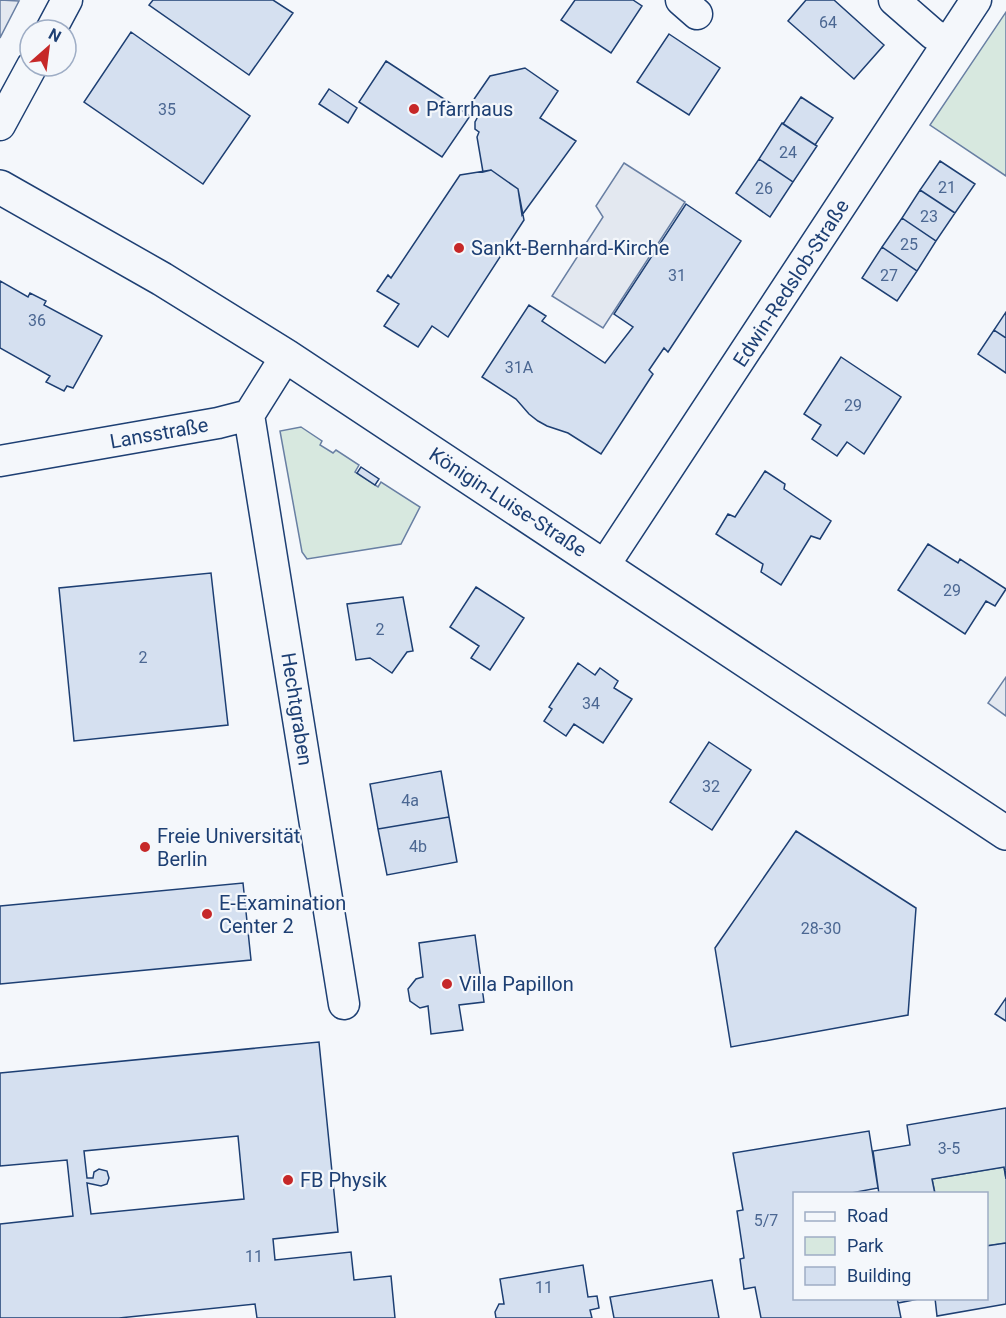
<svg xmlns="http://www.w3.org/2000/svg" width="1006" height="1318" viewBox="0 0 1006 1318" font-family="Roboto,sans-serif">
	<rect width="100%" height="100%" fill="#f4f7fb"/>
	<path fill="#d7e8df" stroke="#687fa3" stroke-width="1.5" d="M1006,12V176L930,125Z
		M301,427L322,441L320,445L333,453L336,450L359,465L355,472L378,487L381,482L420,507L401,544L307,559L302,552L280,431Z
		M1004,1167L1006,1179V1243L987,1246L986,1194L935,1193L932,1179Z"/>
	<path fill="#e3e8f0" stroke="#687fa3" stroke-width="1.5" d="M0,0L19,1L0,38Z
		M624,163L685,202L603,328L552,296L603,217L596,206Z
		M1006,677V716L988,703Z"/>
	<path fill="#d5e0f0" stroke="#1d3f73" stroke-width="1.5" fill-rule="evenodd" d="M153,0H273L293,13L249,75L149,5Z
		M575,0H633L642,6L611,53L561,20Z
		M806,0H834L884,45L854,79L788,21Z
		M131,32L250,116L203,184L84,102Z
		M669,34L720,68L689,115L637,82Z
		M386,61L470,116L442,157L359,102Z
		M525,68L558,91L540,118L576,141L522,215L518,189L491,170L483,172L477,137L479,132L475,129V122L481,111L470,105L490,76Z
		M329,89L357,108L348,123L319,104Z
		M801,97L833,118L815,145L783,124Z
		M782,123L817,146L793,182L759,159Z
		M759,159L793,182L770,217L736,193Z
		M940,161L975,184L955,213L920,190Z
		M491,170L518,189L524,220L448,337L432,326L418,347L384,326L399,304L377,291L388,275L391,278L460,175Z
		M920,190L955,213L936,241L902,218Z
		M686,204L741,241L668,352L664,348L649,370L653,374L601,454L568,433L547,426L538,421L529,414L516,399L482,377L529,305L546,316L542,321L605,363L633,327L614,314Z
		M902,218L936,241L917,271L882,247Z
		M882,247L917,271L897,301L862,278Z
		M0,281L28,297L30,293L46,301L44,305L102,336L73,388L67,386L64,391L46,382L50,376L0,348Z
		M1006,312V338L994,330Z
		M994,330L1006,338V373L978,354Z
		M841,357L901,397L864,454L847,442L837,456L812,439L821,425L804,414Z
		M361,467L379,479L375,485L357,473Z
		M765,471L785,484L784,489L831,521L820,539L811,536L781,585L761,572L763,564L716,534L728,514L735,517Z
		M928,544L958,563L960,559L1006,589L995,606L986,601L965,634L898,590Z
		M211,573L228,725L74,741L59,588Z
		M476,587L524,618L490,670L471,658L479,646L450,627Z
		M403,597L413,651L407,652L392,673L370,658L356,660L347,604Z
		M578,663L595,675L600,668L618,681L614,688L632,699L603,743L574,724L566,736L544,721L552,709L549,707Z
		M709,742L751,770L712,830L670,802Z
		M441,771L449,817L378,829L370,784Z
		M449,817L457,862L387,875L378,829Z
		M796,831L916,908L908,1015L731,1047L715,948Z
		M243,883L251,960L0,984V906Z
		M475,935L484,1002L459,1005L463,1030L431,1034L428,1006L420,1008L410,1001L408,989L416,979L423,977L419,943Z
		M1006,998V1021L995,1014Z
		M319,1042L338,1232L273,1239L275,1260L351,1252L354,1280L391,1276L395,1318H257L255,1304L119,1318H0V1224L73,1216L67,1160L0,1166V1073ZM238,1136L244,1199L91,1214L87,1183L101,1186L107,1184L109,1178L107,1171L99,1169L94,1172L93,1178H87L84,1151Z
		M1006,1108V1179L1004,1167L932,1179L935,1194H879L873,1151L910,1145L907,1125Z
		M869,1131L878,1188L846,1194H794V1298H897L901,1318H761L755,1287L744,1289L740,1259L744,1258L737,1211L743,1210L733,1153Z
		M1006,1243V1304L937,1316L935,1298H986V1246Z
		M583,1265L588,1297L597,1296L599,1308L590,1310L592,1318H496L495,1312L499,1304H504L500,1279Z
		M712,1280L719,1318H614L610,1297Z
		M897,1298H923L898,1303Z"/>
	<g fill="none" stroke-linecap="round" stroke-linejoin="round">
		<defs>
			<path id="street" d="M681,0L697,14
				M894,0L933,34L947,42
				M51,30L67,0
				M0,125L32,66
				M249,415L344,1004
				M0,461L218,423L249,415L286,356
				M604,566L976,0"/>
			<path id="secondary" d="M0,187L162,279L286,356L1006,833"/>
		</defs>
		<use href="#street" stroke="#1d3f73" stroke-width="33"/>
		<use href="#secondary" stroke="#1d3f73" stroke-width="36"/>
		<use href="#street" stroke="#f4f7fb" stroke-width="30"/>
		<use href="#secondary" stroke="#f4f7fb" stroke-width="33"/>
	</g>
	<g fill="#c62828" stroke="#f4f7fb" stroke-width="2">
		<circle cx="414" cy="109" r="6"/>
		<circle cx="459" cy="248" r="6"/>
		<circle cx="145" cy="847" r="6"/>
		<circle cx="207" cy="914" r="6"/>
		<circle cx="447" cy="984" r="6"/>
		<circle cx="288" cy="1180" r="6"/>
	</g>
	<g text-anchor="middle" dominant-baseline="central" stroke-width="4.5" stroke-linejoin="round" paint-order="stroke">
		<g font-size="16" fill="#4b6792">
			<text x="828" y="22">64</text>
			<text x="167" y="109">35</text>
			<text x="788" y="152">24</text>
			<text x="947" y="187">21</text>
			<text x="764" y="188">26</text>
			<text x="929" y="216">23</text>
			<text x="909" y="244">25</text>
			<text x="677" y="275">31</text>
			<text x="889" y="275">27</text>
			<text x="37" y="320">36</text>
			<text x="519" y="367">31A</text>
			<text x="853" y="405">29</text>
			<text x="952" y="590">29</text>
			<text x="380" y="629">2</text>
			<text x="143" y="657">2</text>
			<text x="591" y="703">34</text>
			<text x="711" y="786">32</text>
			<text x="410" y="800">4a</text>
			<text x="418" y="846">4b</text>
			<text x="821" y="928">28-30</text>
			<text x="949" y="1148">3-5</text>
			<text x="766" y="1220">5/7</text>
			<text x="254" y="1256">11</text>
			<text x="544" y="1287">11</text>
		</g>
		<g font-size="20" fill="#1d3f73" stroke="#f4f7fb" text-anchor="start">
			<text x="426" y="109">Pfarrhaus</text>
			<text x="471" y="248">Sankt-Bernhard-Kirche</text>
			<text x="157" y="836">Freie Universität<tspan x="157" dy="23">Berlin</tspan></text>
			<text x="219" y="903">E-Examination<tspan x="219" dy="23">Center 2</tspan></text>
			<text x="459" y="984">Villa Papillon</text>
			<text x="300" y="1180">FB Physik</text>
		</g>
		<g font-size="20" fill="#1d3f73" stroke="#f4f7fb">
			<text transform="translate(791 283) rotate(-57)">Edwin-Redslob-Straße</text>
			<text transform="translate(159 433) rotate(-10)">Lansstraße</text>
			<text transform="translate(508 502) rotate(33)">Königin-Luise-Straße</text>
			<text transform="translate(297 709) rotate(81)">Hechtgraben</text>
		</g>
	</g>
	<rect x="793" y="1192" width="195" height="108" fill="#f4f7fb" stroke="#9eadc5" stroke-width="1.5"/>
	<rect x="805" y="1212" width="30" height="9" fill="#f4f7fb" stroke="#9eadc5" stroke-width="1.5"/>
	<text x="847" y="1222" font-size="18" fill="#1d3f73">Road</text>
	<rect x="805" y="1237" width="30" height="18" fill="#d7e8df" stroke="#9eadc5" stroke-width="1.5"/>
	<text x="847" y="1252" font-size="18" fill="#1d3f73">Park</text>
	<rect x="805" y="1267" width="30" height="18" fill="#d5e0f0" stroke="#9eadc5" stroke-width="1.5"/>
	<text x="847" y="1282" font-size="18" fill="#1d3f73">Building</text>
	<g transform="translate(48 48) rotate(28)"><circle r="28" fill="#f4f7fb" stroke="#9eadc5" stroke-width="1.5"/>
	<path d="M0-4.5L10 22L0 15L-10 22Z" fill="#c62828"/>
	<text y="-9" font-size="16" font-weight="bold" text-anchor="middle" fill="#1d3f73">N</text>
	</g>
</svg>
